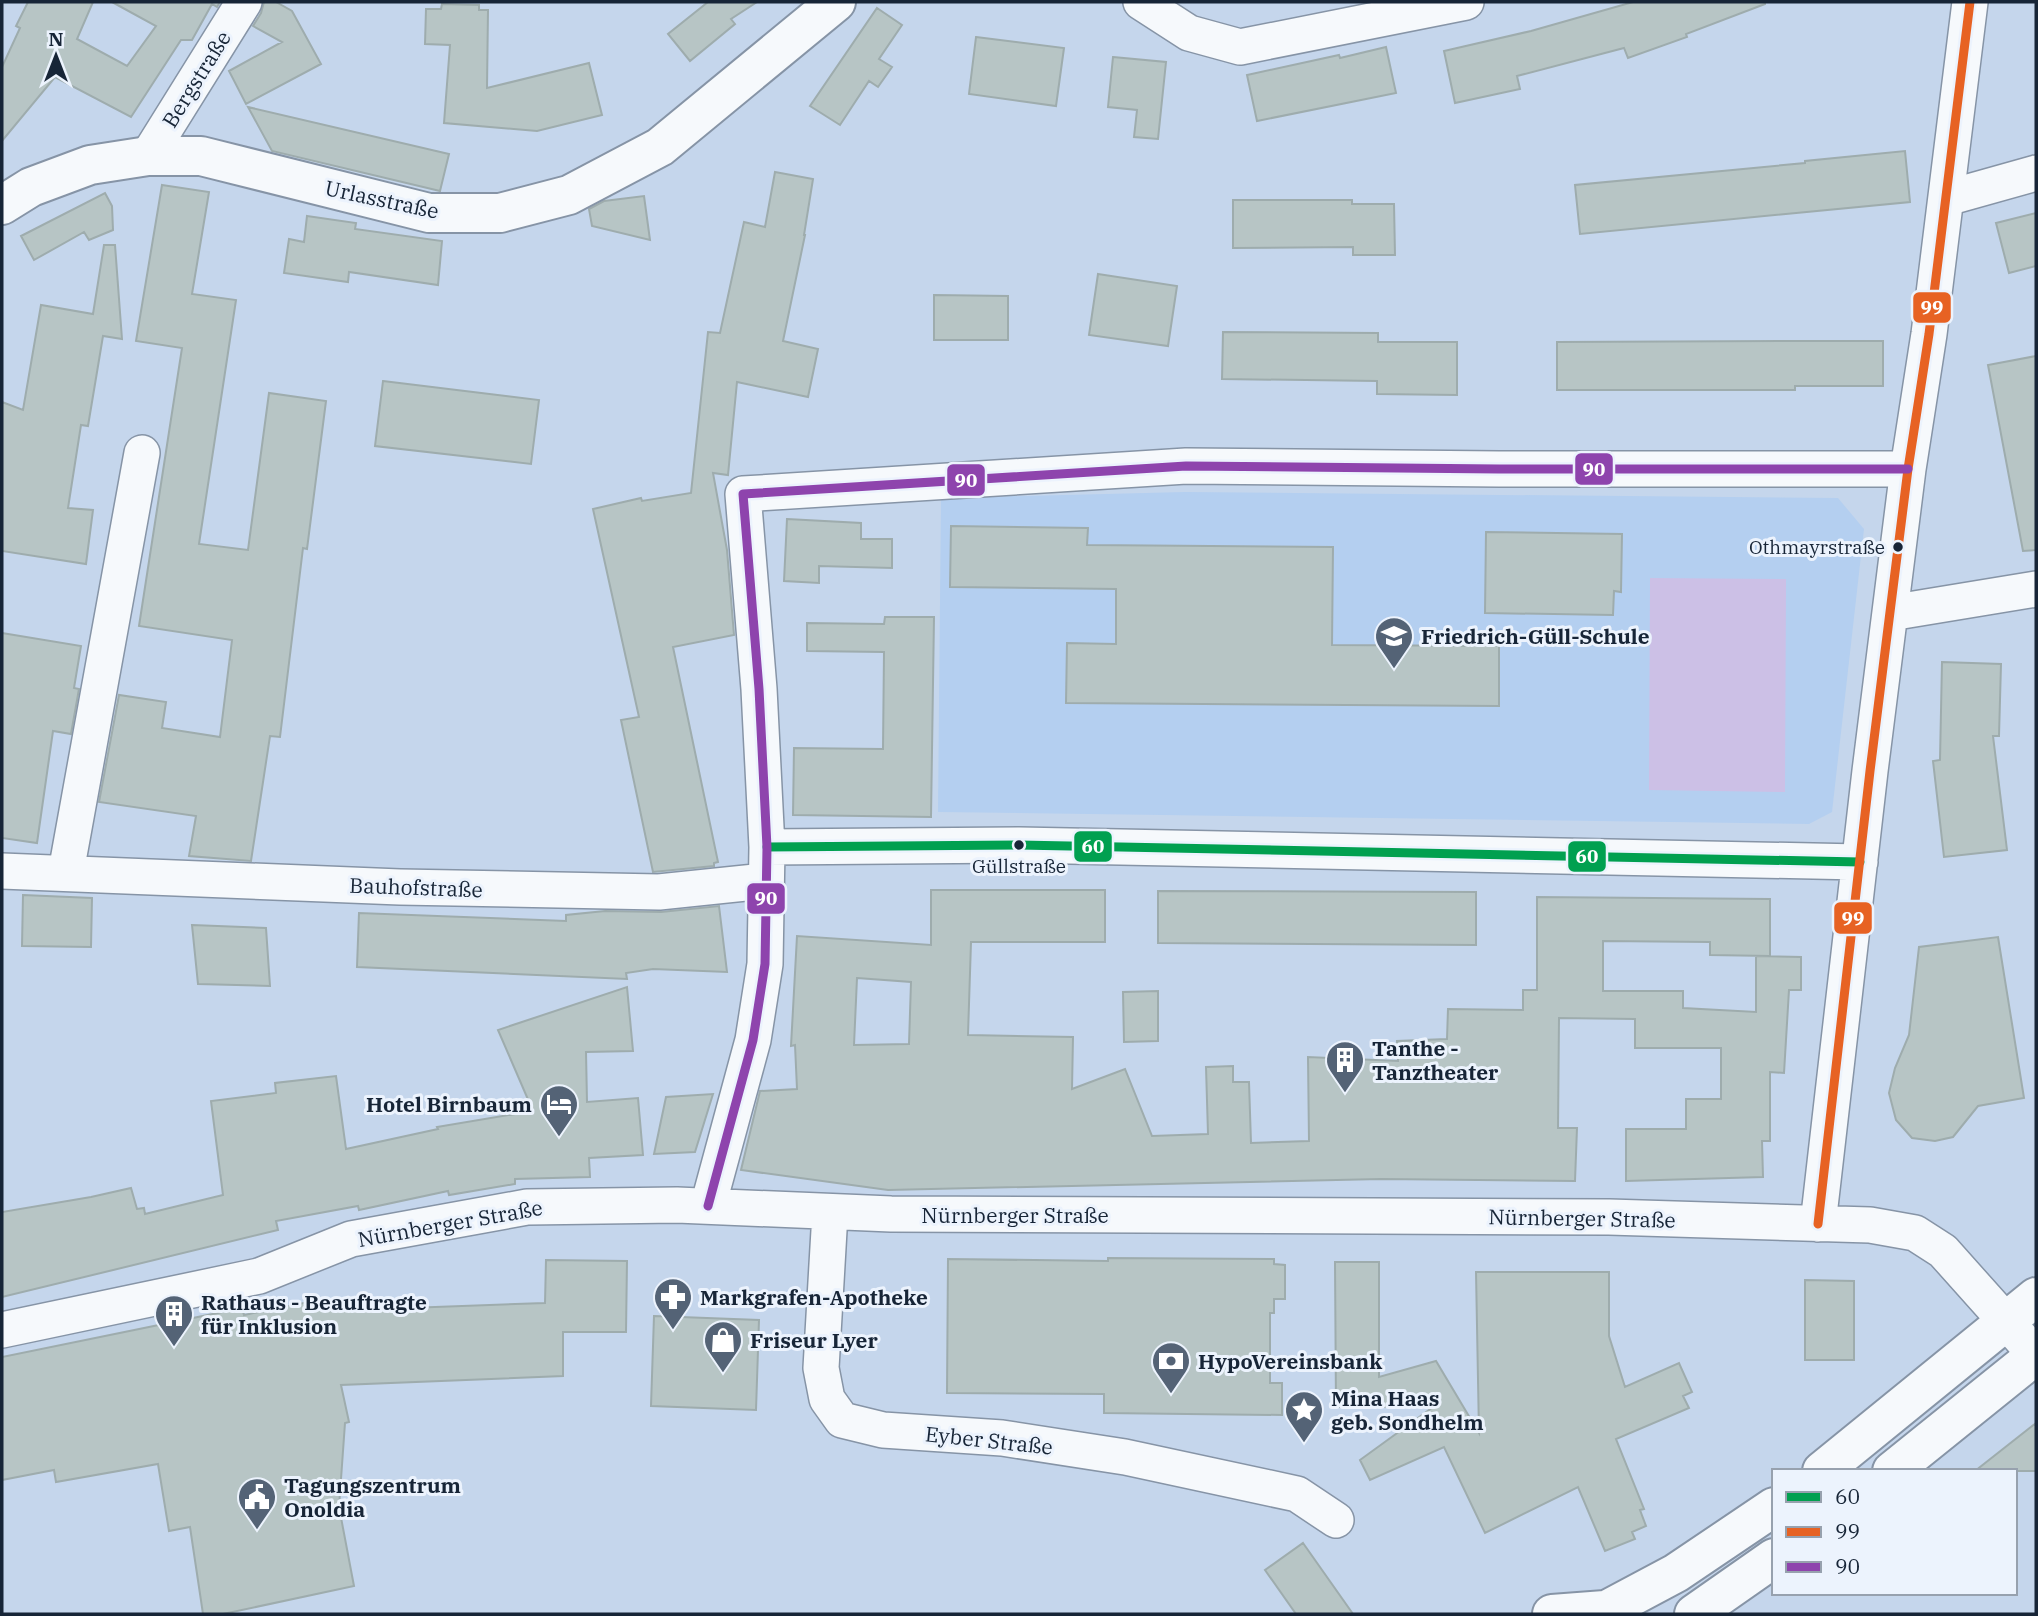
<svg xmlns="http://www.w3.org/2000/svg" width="2038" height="1616" viewBox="0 0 2038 1616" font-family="'IBM Plex Serif',serif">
	<rect width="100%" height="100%" fill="#c5d6ec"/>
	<path fill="#b4cff0" d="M1185,492L1838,498L1864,529L1832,812L1809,824L938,812L941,498Z"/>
	<path fill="#ccc0e6" d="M1650,578L1786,579L1785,792L1649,790Z"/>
	<path fill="#b7c5c5" stroke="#9eacad" stroke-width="2" fill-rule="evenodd" d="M28,2H93L77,39L127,66L156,26L112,2H220L217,7L212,4L192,40H181L131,117L55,77L2,141V67L20,28L16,26Z
		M264,2H276L292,11L321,64L246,104L229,71L282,42L253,26L261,13Z
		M708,2H757L731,19L735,24L690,61L668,34Z
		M1633,2H1765V4L1686,34L1687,37L1628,58L1624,48L1517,76L1520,89L1455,103L1444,51L1531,31Z
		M442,4L479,5V10H488L487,88L589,63L602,115L537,131L444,123L450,45L425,44L426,9H441Z
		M877,8L902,25L879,59L892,67L878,87L869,81L840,125L810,106Z
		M976,37L1064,48L1056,106L969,94Z
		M1386,47L1396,93L1257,121L1247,75L1339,55L1340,58Z
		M1113,57L1166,62L1158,139L1134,137L1137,110L1108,107Z
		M248,107L449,154L440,191L272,151Z
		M1905,151L1910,202L1580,234L1575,185L1805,163V161Z
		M775,172L813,179L804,235H805L783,341L818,349L808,397L737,382L728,475L713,473L727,550L734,635L673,647L718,862L714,863V866L653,872L621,720L639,717L593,509L641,498L642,501L691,493L708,332L720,333L744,222L765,227Z
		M162,185L209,192L192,294L236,300L199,544L248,550L269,393L326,401L307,549L303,548L280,737L270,736L251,861L189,856L196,816L99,802L119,695L166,702L162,728L220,737L232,640L139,626L182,348L136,341Z
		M105,193L112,206L113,230L89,240L84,232L34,260L21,236Z
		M644,196L650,240L592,226L589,209L604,201Z
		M1233,200H1352V204H1394L1395,255H1353V247L1233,248Z
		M2036,213V266L2009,273L1996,223Z
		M307,216L356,223L355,229L442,241L438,285L349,272L348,282L284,273L289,239L304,242Z
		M104,245H115L122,339L103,336L88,426L81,425L68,508L93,510L86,564L2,551V402L23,410L41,305L93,314Z
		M1098,274L1177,286L1168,346L1089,335Z
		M934,295L1008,296V340H934Z
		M1223,332L1378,333V342H1457V395L1377,394V381L1222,379Z
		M1795,341H1883V386H1795V390H1557V342Z
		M2036,356V550L2023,551L1988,365Z
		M383,381L539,400L531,464L375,446Z
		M787,519L861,523V539H892V568L819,566V583L784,581Z
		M951,526L1088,528L1087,545L1333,547L1332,645L1499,646V706L1066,703L1067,643L1116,644V589L950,587Z
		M1486,532L1622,534L1621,592L1614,591L1613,615L1485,613Z
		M885,617H934L931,817L793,815L794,748L883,749L884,652L807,651V623L884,624Z
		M2,633L81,646L74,688L79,689L71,734L53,731L37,843L2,838Z
		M1942,662L2001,664L1999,736H1993L2007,850L1944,857L1933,761L1940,760Z
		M931,890H1105V942H971L968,1035L1073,1037L1072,1089L1125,1069L1152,1136L1208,1134L1206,1067L1233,1066V1082H1249L1251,1143L1309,1141L1308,1057L1398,1061L1397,1041L1447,1039L1448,1009L1523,1010V990H1537V897L1770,899V956L1710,955V942L1603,941V991H1683V1008L1756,1012V956L1801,957V990H1789L1784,1073L1770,1072V1141H1762L1763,1177L1626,1181V1129H1686V1099H1721V1048H1635V1019L1559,1018L1558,1128H1577L1575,1181L1381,1179L888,1190L741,1170L760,1091L797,1089L795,1045L791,1046L797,936L931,945ZM857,978L911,982L909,1044L854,1045Z
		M1158,891L1476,892V945L1158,943Z
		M23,895L92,898L91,947L22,946Z
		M719,906L727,972L653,969L626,973L627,979L357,967L359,913L566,921V915L605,911L661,912Z
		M192,925L266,928L270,986L198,984Z
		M1998,937L2024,1098L1978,1106L1953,1137L1935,1141L1912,1138L1896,1120L1889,1093L1895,1068L1909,1035L1919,947Z
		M627,987L633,1051L586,1052L587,1102L638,1098L643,1155L589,1158L590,1177L515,1179V1184L449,1195L448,1191L359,1210L358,1206L276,1221L278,1230L2,1297V1212L91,1197L131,1188L137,1209L144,1208L145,1214L223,1195L211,1101L276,1093L275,1083L336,1076L346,1149L438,1129L437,1127L533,1111L498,1030Z
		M1158,991V1041L1124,1042L1123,992Z
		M713,1094L695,1152L654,1154L666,1097Z
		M1108,1258L1274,1259V1264L1285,1265V1299H1274V1313H1270V1383H1282V1415L1104,1413V1394L947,1393L948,1259L1108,1261Z
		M546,1260L627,1261L626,1332H563V1376L341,1385L349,1422L345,1423L339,1507L354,1586L223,1614H203L190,1527L169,1531L158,1464L56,1482L54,1470L2,1480V1357L242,1308L244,1315L324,1299L326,1311L545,1303Z
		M1335,1262H1379V1377L1436,1361L1479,1433L1476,1272H1609V1336L1625,1387L1679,1363L1692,1392L1683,1396L1689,1408L1616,1439L1644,1509L1640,1510L1646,1526L1632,1532L1635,1539L1605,1551L1578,1487L1485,1533L1444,1447L1370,1480L1360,1460L1433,1407H1336Z
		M1805,1280L1854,1281V1360H1805Z
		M654,1316L759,1320L756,1410L651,1406Z
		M2036,1423V1471H1975Z
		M1303,1543L1353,1614H1296L1265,1570Z"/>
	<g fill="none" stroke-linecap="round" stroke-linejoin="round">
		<defs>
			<path id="street" d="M1141,2L1189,33L1240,47L1466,2
				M148,156L244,2
				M1947,198L2036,173
				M1890,613L2036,589
				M767,847L1019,845L1860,862
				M2,871L400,887L659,892L765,881
				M66,872L142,453
				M708,1206L753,1040L765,964L767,847L759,689L743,494L1186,466L1499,469H1908
				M830,1213L821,1368L827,1399L842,1420L883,1430L1002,1438L1125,1457L1297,1494L1336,1520
				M1818,1224L1870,771L1908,469L1929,334L1970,2
				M2,1330L259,1276L351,1239L527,1207L677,1205L891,1214L1609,1217L1870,1225L1915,1233L1943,1251L2036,1355"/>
			<path id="secondary" d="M2,205L31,187L90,165L148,156H201L429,213H500L569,195L660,147L836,2"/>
			<path id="primary" d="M1822,1471L2036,1297
				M1892,1471L2036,1355
				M1552,1614L1605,1610
				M1599,1614L1676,1573L1774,1507
				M1694,1614L1774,1558"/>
		</defs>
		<use href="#street" stroke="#8694a6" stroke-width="38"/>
		<use href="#secondary" stroke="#8694a6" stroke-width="42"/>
		<use href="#primary" stroke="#8694a6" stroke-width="42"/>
		<use href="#street" stroke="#f6f9fc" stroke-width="35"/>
		<use href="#secondary" stroke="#f6f9fc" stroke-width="38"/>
		<use href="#primary" stroke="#f6f9fc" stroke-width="38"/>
		<defs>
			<path id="bus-1" d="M767,847L1019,845L1860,862"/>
			<path id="bus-2" d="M1818,1224L1870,771L1908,469L1929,334L1970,2"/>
			<path id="bus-3" d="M708,1206L753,1040L765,964L767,847L759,689L743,494L1186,466L1499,469H1908"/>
		</defs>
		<use href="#bus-1" stroke="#ecf3fd" stroke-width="14"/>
		<use href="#bus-2" stroke="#ecf3fd" stroke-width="14"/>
		<use href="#bus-3" stroke="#ecf3fd" stroke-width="14"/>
		<use href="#bus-1" stroke="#01a050" stroke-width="9"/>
		<use href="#bus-2" stroke="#e76223" stroke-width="9"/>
		<use href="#bus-3" stroke="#8e44ad" stroke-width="9"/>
	</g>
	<defs>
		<symbol id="school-pin" viewBox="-11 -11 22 30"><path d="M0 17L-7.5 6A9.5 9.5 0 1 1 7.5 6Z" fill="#546376" stroke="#ecf3fd"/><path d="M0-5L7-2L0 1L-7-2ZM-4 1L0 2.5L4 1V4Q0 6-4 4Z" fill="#fff"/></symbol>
		<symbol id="building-pin" viewBox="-11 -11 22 30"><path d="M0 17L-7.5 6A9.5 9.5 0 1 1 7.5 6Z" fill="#546376" stroke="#ecf3fd"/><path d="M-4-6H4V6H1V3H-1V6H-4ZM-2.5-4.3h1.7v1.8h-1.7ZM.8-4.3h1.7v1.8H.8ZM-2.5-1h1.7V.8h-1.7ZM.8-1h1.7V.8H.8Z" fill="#fff"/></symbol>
		<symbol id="hotel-pin" viewBox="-11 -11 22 30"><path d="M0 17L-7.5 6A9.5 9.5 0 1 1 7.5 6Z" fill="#546376" stroke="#ecf3fd"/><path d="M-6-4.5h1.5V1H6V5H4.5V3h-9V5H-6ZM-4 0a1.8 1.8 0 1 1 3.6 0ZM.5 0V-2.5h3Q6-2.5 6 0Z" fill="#fff"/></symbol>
		<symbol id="pharmacy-pin" viewBox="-11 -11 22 30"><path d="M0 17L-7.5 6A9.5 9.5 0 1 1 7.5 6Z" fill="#546376" stroke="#ecf3fd"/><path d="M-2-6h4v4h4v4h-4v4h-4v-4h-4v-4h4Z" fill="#fff"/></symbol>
		<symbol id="shop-pin" viewBox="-11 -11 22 30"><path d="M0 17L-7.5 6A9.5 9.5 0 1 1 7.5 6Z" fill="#546376" stroke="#ecf3fd"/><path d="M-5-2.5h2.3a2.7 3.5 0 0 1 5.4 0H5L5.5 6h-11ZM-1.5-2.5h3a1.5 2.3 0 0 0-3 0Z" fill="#fff"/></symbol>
		<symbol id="bank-pin" viewBox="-11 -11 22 30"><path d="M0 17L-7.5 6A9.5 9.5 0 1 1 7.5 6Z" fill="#546376" stroke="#ecf3fd"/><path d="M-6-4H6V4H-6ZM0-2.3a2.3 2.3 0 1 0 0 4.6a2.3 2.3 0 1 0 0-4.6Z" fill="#fff"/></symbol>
		<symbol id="sight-pin" viewBox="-11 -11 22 30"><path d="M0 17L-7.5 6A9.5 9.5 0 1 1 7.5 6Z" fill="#546376" stroke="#ecf3fd"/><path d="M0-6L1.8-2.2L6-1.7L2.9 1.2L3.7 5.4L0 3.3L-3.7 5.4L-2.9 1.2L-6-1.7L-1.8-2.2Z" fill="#fff"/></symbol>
		<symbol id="civic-pin" viewBox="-11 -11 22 30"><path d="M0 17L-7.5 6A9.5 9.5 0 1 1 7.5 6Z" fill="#546376" stroke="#ecf3fd"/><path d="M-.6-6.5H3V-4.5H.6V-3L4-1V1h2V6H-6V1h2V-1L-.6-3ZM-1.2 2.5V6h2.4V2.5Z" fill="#fff"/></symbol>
	</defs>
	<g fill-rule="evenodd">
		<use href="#school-pin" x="1372" y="614" width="44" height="60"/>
		<use href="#building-pin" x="1323" y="1038" width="44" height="60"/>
		<use href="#hotel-pin" x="537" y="1082" width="44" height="60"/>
		<use href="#pharmacy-pin" x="651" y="1275" width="44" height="60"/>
		<use href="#building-pin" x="152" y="1292" width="44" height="60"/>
		<use href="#shop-pin" x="701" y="1318" width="44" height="60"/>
		<use href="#bank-pin" x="1149" y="1339" width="44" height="60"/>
		<use href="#sight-pin" x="1282" y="1388" width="44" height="60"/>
		<use href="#civic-pin" x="235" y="1475" width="44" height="60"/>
	</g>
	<g fill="#172537" stroke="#ecf3fd" stroke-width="2.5">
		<circle cx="1898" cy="547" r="6"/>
		<circle cx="1019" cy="845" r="6"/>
	</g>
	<g text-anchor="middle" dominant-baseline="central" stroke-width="6" stroke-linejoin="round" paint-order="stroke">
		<g font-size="19" fill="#172537" stroke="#ecf3fd" text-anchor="end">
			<text x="1885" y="547">Othmayrstraße</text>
			<text x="1019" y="866" text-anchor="middle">Güllstraße</text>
		</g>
		<g font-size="21" fill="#172537" stroke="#ecf3fd">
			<text transform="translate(196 79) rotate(-58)">Bergstraße</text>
			<text transform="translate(382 199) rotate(12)">Urlasstraße</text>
			<text transform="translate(416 887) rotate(2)">Bauhofstraße</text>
			<text x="1015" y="1215">Nürnberger Straße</text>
			<text transform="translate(1582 1218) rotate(1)">Nürnberger Straße</text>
			<text transform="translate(450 1223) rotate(-10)">Nürnberger Straße</text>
			<text transform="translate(989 1440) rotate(6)">Eyber Straße</text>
		</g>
		<g font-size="21" font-weight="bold" fill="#172537" stroke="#ecf3fd" text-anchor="start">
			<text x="1421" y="636">Friedrich-Güll-Schule</text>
			<text x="1372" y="1048">Tanthe -<tspan x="1372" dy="24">Tanztheater</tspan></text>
			<text x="532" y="1104" text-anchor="end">Hotel Birnbaum</text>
			<text x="700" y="1297">Markgrafen-Apotheke</text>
			<text x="201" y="1302">Rathaus - Beauftragte<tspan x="201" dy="24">für Inklusion</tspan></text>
			<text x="750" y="1340">Friseur Lyer</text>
			<text x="1198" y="1361">HypoVereinsbank</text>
			<text x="1331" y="1398">Mina Haas<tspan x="1331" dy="24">geb. Sondhelm</tspan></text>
			<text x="284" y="1485">Tagungszentrum<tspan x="284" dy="24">Onoldia</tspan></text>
		</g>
	</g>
	<g stroke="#ecf3fd" stroke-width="2.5">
		<rect x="1912" y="291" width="40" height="33" rx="7" fill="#e76223"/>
		<rect x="1574" y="452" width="40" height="34" rx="7" fill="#8e44ad"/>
		<rect x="946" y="463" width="40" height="34" rx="7" fill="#8e44ad"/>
		<rect x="1073" y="830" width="40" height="33" rx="7" fill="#01a050"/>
		<rect x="1567" y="840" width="40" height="33" rx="7" fill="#01a050"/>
		<rect x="746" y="882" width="40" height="33" rx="7" fill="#8e44ad"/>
		<rect x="1833" y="901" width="40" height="34" rx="7" fill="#e76223"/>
	</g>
	<g font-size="19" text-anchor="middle" font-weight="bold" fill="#fff">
		<text x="1932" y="314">99</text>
		<text x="1594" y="476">90</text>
		<text x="966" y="487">90</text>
		<text x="1093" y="853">60</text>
		<text x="1587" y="863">60</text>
		<text x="766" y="905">90</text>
		<text x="1853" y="925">99</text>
	</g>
	<rect width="2038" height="1616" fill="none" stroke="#172537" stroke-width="7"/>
	<rect x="1772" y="1469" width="245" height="126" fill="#ecf3fd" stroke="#97a1ae" stroke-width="2"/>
	<rect x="1786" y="1492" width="35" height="10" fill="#01a050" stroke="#97a1ae" stroke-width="2"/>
	<text x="1835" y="1504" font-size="21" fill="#172537">60</text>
	<rect x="1786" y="1527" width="35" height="10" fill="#e76223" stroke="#97a1ae" stroke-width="2"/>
	<text x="1835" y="1539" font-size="21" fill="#172537">99</text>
	<rect x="1786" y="1562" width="35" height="10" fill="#8e44ad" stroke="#97a1ae" stroke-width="2"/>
	<text x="1835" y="1574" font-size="21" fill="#172537">90</text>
	<g transform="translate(56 56)" stroke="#ecf3fd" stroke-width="5" paint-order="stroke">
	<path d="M0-5L12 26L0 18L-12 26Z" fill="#172537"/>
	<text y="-10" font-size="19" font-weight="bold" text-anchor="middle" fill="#172537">N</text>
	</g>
</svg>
